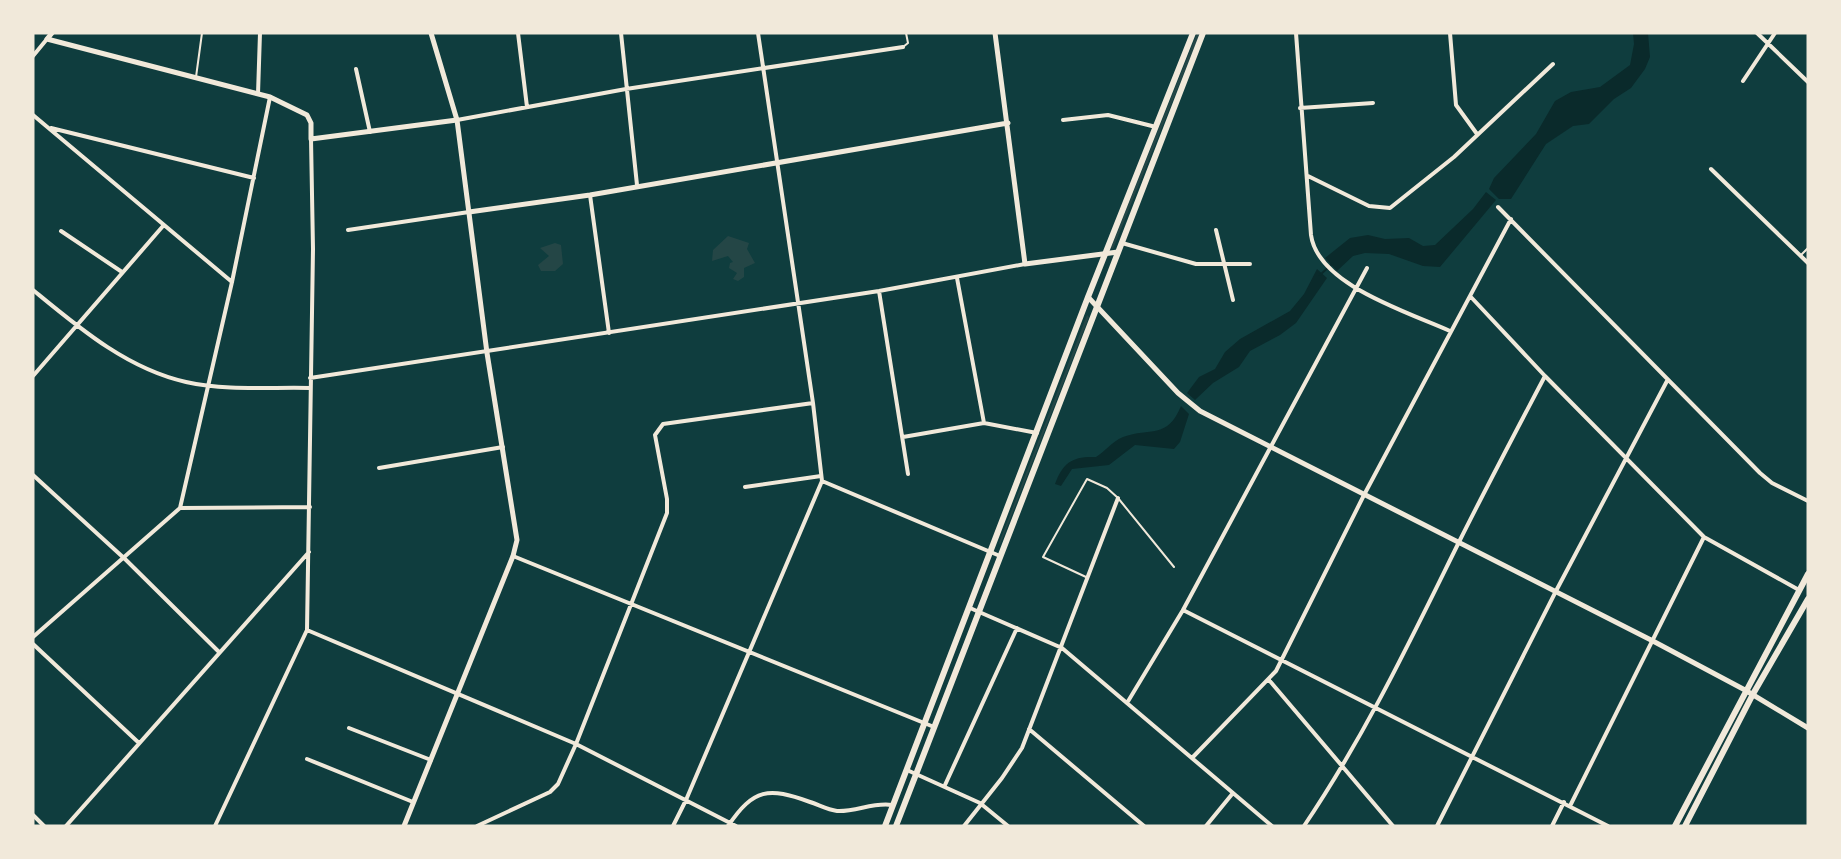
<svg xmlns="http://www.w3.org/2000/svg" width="1841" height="859" viewBox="0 0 1841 859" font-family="'Titillium Web',sans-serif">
	<rect width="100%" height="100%" fill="#0f3d3e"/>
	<path fill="#244646" d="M1197,33H1200L1113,249L1111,248Z
		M728,236L749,243L747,249L755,263L744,268V277L738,281L733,279L737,273L729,268L730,263L733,262L728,256L712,261L713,250Z
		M555,243L561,245L563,264L555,271H541L538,265L549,256L540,248Z
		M1087,315L1089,317L1000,545L999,543Z"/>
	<path fill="#0a2a2b" d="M1633,33H1648L1650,57L1645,69L1631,88L1614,99L1589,124L1573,126L1546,144L1511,199H1499L1489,189L1494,178L1536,134L1555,101L1571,92L1600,87L1630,65L1634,44Z
		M1486,192L1496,200L1440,267L1423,266L1389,254L1365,253L1353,256L1337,271L1325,258L1350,238L1368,235L1385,239L1409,238L1423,246L1435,245L1473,209Z
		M1317,269L1327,278L1296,323L1280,335L1250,351L1239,367L1213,383L1195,400L1187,393L1199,377L1215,369L1225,352L1240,339L1290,311L1304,294Z
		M1181,406L1189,414L1180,442L1174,449L1135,445L1109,465L1072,469L1061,486L1055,484C1063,462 1073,456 1096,457C1106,451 1111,442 1123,437C1150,427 1167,440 1181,406Z"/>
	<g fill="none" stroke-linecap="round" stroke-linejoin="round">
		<path stroke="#0a2a2b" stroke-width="2" d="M1320,275L1333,263"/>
		<path stroke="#f1e9da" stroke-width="2" d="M903,47L908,43L906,33
			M196,77L202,33
			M1801,255L1808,248
			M1086,577L1043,557L1087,479L1107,488L1118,498L1174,567"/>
		<path stroke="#f1e9da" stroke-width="4" d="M518,33L527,107
			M621,33L637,185
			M1296,33L1311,235C1318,285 1408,312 1450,331
			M1450,33L1456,105L1477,134
			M1757,33L1808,82
			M33,56L47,39
			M356,69L370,132
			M1743,81L1775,33
			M258,94L260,33
			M1300,108L1373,103
			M33,115L232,282
			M457,120L626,89L903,47
			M1063,120L1108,115L1156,127
			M51,128L254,178
			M1711,169L1808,263
			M1308,176L1369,206L1390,208L1454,157L1553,64
			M590,195L609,333
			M1498,207L1760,473L1772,483L1808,501
			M348,230L469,212
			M1216,230L1233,300
			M61,231L122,272
			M1122,243L1196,264H1250
			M957,278L984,423
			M33,290C78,327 127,369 186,382C226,391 270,387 310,388
			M879,291L908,474
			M1470,296L1545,376L1704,537L1799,590
			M33,376L163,226
			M310,378L879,291L1025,264
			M903,437L984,423L1037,433
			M379,468L503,447
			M33,475L125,559L219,652
			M822,481L1000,556
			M745,487L821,476
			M180,508L232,282L270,97
			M513,556L934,727
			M970,608L1062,648L1272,826
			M1183,610L1608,826
			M307,630L576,744L736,826
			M33,637L180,508L310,507
			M33,644L139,743
			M1269,680L1393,826
			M1127,703L1183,610L1367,268
			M349,728L431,760
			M1029,729L1144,826
			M1192,758L1276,671L1364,495L1511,219
			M307,759L413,802
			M907,770L980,803L1008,826
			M945,785L1017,628
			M1570,806L1704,537
			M33,815L44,826
			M66,826L309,552
			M215,826L307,630L313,249L311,139
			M477,826L550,792L558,784L576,744L667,513V499L655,435L663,424L813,403
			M673,826L686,800L822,481L813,403L758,33
			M728,826C754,788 768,787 810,802C819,805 828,810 837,811C856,812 873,802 892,805
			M964,826L1002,778L1022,748L1118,498
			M1206,826L1233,793
			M1304,826C1366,734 1410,641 1459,542C1487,486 1516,431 1545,376
			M1437,826L1556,591L1667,381
			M1552,826L1564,802"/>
		<path stroke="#f1e9da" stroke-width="5" d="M52,33L47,39L270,97L307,115L311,123V139L457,120
			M995,33L1025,264L1118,252
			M469,212L590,195L1008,123
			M1088,297L1178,393L1200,411L1651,640L1745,690L1808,728"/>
		<path stroke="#f1e9da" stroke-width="5" d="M404,826L513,556L517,540L487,353L457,120L431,33"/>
		<path stroke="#f1e9da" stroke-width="6" d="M885,826L1088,297L1193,33
			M896,826L1203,33
			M1675,826L1808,574
			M1685,826L1753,694L1808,599"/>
	</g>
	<rect width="1841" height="859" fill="none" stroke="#f1e9da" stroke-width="69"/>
</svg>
